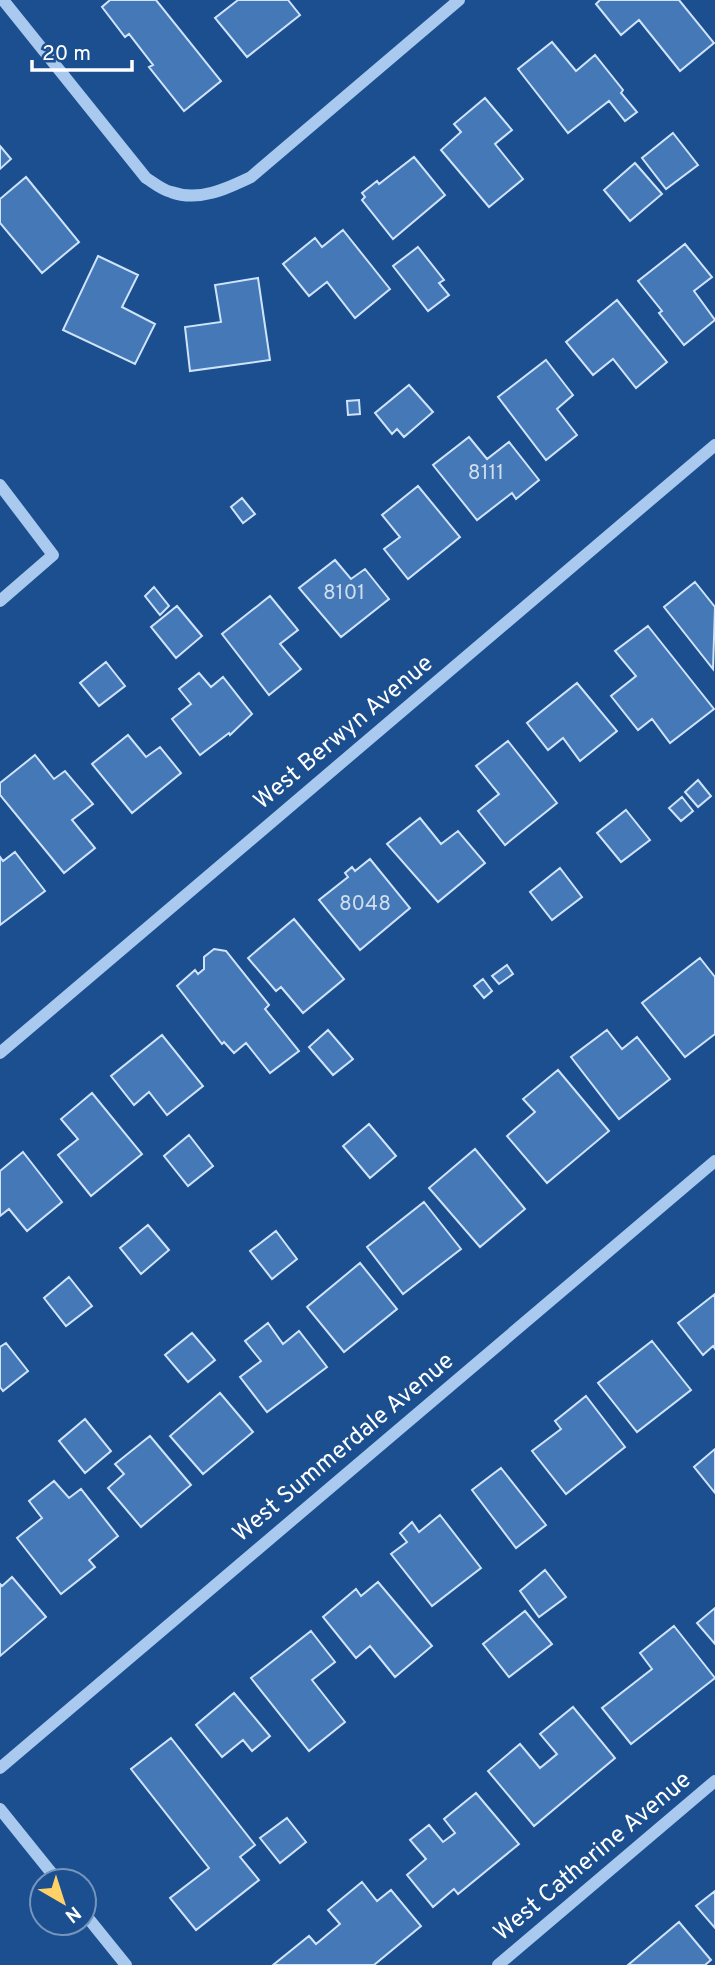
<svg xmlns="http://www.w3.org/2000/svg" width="715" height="1965" viewBox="0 0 715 1965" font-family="Overpass,sans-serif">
	<rect width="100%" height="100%" fill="#1b4f8f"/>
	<path fill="#4478b7" stroke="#cfe3fa" stroke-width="2" d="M110,0H156L221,81L184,111L149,67L153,65L129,34L125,37L102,7Z
		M238,0H288L300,15L247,57L215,18Z
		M600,0H679L714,43L680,71L639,20L621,35L596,4Z
		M552,42L576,71L595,55L623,90L621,93L637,112L625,121L609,101L568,133L518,69Z
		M485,98L512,130L495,144L523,179L489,207L441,150L461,132L454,124Z
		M673,133L698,165L666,189L642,158Z
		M0,146L11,159L0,169Z
		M414,157L445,195L393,239L362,200L365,197L362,193L377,181L379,184Z
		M635,163L662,194L630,221L604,190Z
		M26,177L79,242L42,273L0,223V199Z
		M343,230L390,289L355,318L327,282L309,296L283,264L315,238L322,247Z
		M685,244L712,277L694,291L715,320L684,345L659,313L662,311L638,281Z
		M418,247L444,280L439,283L449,295L428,311L393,266Z
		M98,256L138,275L122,307L155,324L135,364L63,330Z
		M258,278L270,360L190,371L185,327L221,322L215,285Z
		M617,300L667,362L636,388L613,359L593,375L566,342Z
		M546,360L573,395L557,409L577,435L546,460L498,397Z
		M409,385L433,412L404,437L397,429L392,434L375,413Z
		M359,400L360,414L348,415L347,401Z
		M469,437L487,459L509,442L539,480L516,499L512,493L477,520L433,465Z
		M418,486L460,537L408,579L384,549L400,537L382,515Z
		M242,498L255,514L243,523L231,507Z
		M335,560L351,579L365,569L389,599L341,637L299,588Z
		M695,582L715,607L713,669L664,607Z
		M154,587L169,606L160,615L145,596Z
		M270,596L298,630L280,644L301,669L269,695L222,634Z
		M177,606L202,636L176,658L151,627Z
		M648,626L714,709L670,743L652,719L638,730L611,696L636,676L615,651Z
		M106,662L125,686L99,706L80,683Z
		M199,673L211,687L223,677L252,714L230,735L229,733L200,755L172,719L191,704L179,689Z
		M577,683L617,731L580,761L563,738L548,750L527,723Z
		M128,735L146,757L160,747L181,773L132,813L92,764Z
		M508,741L557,803L505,845L478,811L499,794L476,766Z
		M35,755L54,779L65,771L93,804L72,820L95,848L64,873L0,795V783Z
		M698,780L711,796L698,807L685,792Z
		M682,797L693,811L681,821L669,808Z
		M626,810L650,840L621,862L597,833Z
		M420,818L441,844L458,831L485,863L438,902L387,844Z
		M15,852L45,891L0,925V857L3,861Z
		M370,859L410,908L360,950L319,900L348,877L345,873L352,867L355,871Z
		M560,868L582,897L552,920L530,892Z
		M294,919L344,979L303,1013L281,987L276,991L248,958Z
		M214,949L226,951L269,1005L265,1009L299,1051L270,1073L246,1043L234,1053L224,1042L222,1044L177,986L195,970L198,974L204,969V957Z
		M700,958L715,977V1034L685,1057L642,1003Z
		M507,965L513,974L499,984L492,976Z
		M483,979L492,991L484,998L474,986Z
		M328,1030L353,1059L333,1075L309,1047Z
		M607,1030L622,1049L637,1037L670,1079L619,1119L571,1057Z
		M162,1035L203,1086L167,1115L149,1092L134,1105L111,1076Z
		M558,1070L609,1131L547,1183L507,1136L535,1112L523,1099Z
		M92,1093L142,1154L91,1196L58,1155L78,1139L61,1119Z
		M369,1124L396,1156L370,1178L343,1146Z
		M189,1135L213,1166L188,1186L164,1156Z
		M475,1149L525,1209L480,1247L429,1188Z
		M23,1152L62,1202L27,1231L9,1209L0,1216V1171Z
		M424,1202L461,1249L403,1294L367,1247Z
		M148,1225L169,1250L141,1274L120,1248Z
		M276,1231L297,1259L272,1279L250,1251Z
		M360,1263L397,1309L344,1352L307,1307Z
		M69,1277L92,1306L66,1326L44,1298Z
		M715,1294V1349L713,1346L703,1355L678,1323Z
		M268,1323L283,1344L299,1331L327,1367L267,1412L240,1377L261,1361L245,1341Z
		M192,1333L215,1360L188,1382L165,1355Z
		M652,1341L691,1390L637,1432L598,1383Z
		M6,1343L28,1371L3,1391L0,1387V1347Z
		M220,1393L253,1432L203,1474L170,1436Z
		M586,1396L625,1447L566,1494L532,1451L561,1429L555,1421Z
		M85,1419L111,1451L85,1473L59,1441Z
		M150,1436L191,1485L141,1527L108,1488L124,1474L115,1464Z
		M715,1449V1493L694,1467Z
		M501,1468L546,1525L516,1548L472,1490Z
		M54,1481L69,1498L81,1489L118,1536L89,1560L95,1567L61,1594L17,1538L42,1518L29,1501Z
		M440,1515L481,1568L432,1606L391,1554L407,1542L400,1533L412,1522L419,1532Z
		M545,1570L566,1597L539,1617L520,1591Z
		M12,1577L46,1617L0,1656V1584L2,1586Z
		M378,1582L432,1646L395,1677L370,1646L356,1658L323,1617L356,1589L361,1596Z
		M715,1608V1644L697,1623Z
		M525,1611L552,1644L509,1677L483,1644Z
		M674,1626L715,1678L631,1744L602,1708L652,1669L640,1653Z
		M311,1631L335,1662L312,1680L345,1722L309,1751L251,1678Z
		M234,1693L270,1736L252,1751L243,1740L222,1757L196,1725Z
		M573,1707L615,1758L534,1826L488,1771L520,1744L540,1768L557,1754L540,1734Z
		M171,1738L255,1845L240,1857L259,1880L196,1930L170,1898L209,1868L131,1769Z
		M476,1793L519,1844L458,1894L454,1889L433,1907L407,1875L426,1859L410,1840L429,1825L443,1842L455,1833L444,1819Z
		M287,1818L306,1842L280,1863L260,1838Z
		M362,1882L377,1901L391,1890L421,1926L374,1965H273L309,1936L316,1944L340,1924L328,1910Z
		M715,1891V1928L696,1906Z
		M679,1922L711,1960L705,1965H628Z"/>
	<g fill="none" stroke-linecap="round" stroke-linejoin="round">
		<path stroke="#a9c9ee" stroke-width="12" d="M3,0L146,178C154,183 162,190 171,192C199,202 226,189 251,177L459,0
			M0,485L53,555L0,601
			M0,1053L715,445
			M0,1768L715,1161
			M0,1809L58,1881
			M84,1913L126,1965
			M498,1965L715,1781"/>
	</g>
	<g text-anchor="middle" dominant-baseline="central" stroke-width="5" stroke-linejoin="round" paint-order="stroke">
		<g font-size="21" fill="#d0dded">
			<text x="486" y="473">8111</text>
			<text x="344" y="593">8101</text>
			<text x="365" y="904">8048</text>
		</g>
		<g font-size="24" fill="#fff" stroke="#1b4f8f">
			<text transform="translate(344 733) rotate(-40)">West Berwyn Avenue</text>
			<text transform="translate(344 1448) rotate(-40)">West Summerdale Avenue</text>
			<text transform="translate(593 1857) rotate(-40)">West Catherine Avenue</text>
		</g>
	</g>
	<g transform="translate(63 1902) rotate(141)"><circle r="33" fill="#1b4f8f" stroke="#7695bc" stroke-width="2"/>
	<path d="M0-5L12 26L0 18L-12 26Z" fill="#ffd166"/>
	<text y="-10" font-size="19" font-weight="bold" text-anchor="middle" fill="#ffffff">N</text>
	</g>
	<path d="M32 60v10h100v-10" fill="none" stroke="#ffffff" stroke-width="3.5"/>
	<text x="42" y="60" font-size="21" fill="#ffffff" stroke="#1b4f8f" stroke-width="5" paint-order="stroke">20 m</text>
</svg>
